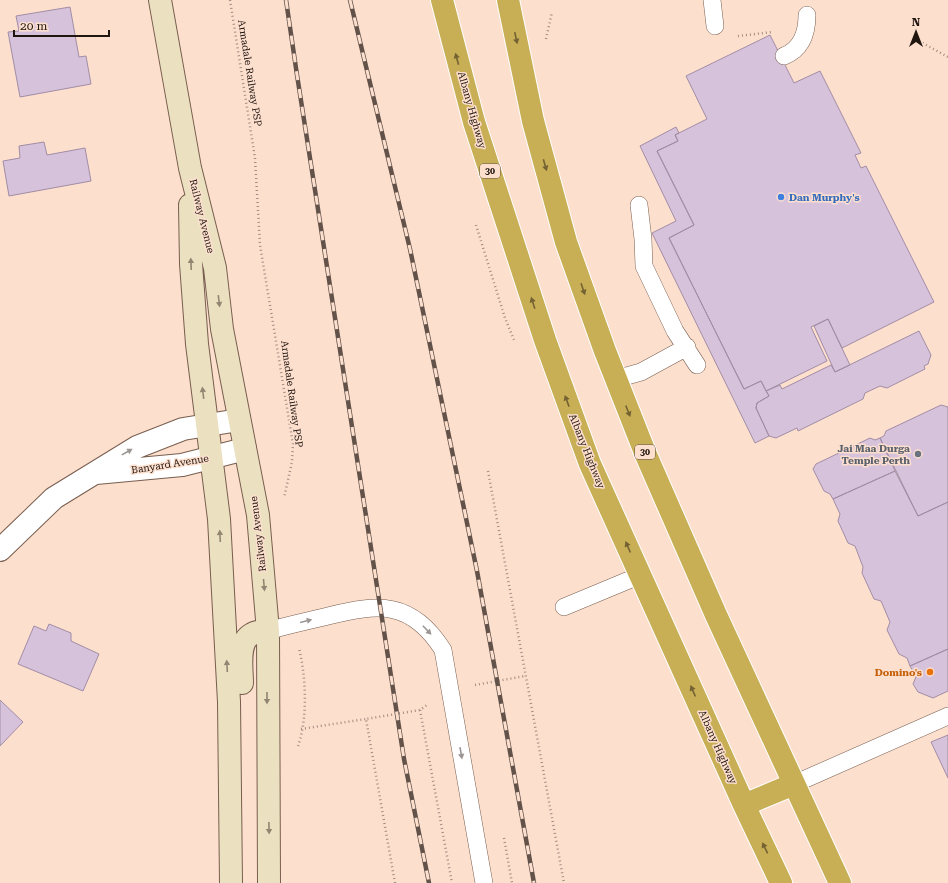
<svg xmlns="http://www.w3.org/2000/svg" width="948" height="883" viewBox="0 0 948 883" font-family="'Roboto Serif',serif">
	<rect width="100%" height="100%" fill="#fddfce"/>
	<path fill="#d7c2dc" stroke="#a18da5" d="M70,7L79,57L86,56L91,84L20,97L8,32L19,31L16,16Z
		M770,35L794,83L820,71L861,153L855,155L861,168L866,166L934,302L842,348L828,319L811,327L827,361L766,391L761,381L744,389L669,238L694,225L657,151L678,141L675,135L707,119L686,76Z
		M676,127L679,133L675,135L678,141L657,151L694,225L669,238L744,389L761,381L769,396L757,403L756,408L769,436L755,443L652,233L676,221L640,146Z
		M44,142L47,155L85,148L91,181L9,196L3,161L20,158L19,146Z
		M828,319L850,365L835,372L814,326Z
		M919,331L931,355L928,364L924,366L925,369L887,388L880,386L865,393L863,399L798,431L797,428L776,438L769,436L756,408L757,403L769,396L766,391L780,385L782,389L831,365L835,372Z
		M941,405L948,407V502L918,516L880,438L884,436L886,431Z
		M870,438L875,440L880,438L895,471L833,499L830,494L824,491L813,469L816,464Z
		M895,471L918,516L948,502V649L910,666L907,658L899,654L887,630L890,622L881,601L874,599L862,573L863,567L855,546L848,543L838,521L840,514L833,499Z
		M49,624L71,633V641L99,654L83,691L18,664L34,626L46,631Z
		M948,649V691L933,698L918,692L913,684L916,677L910,666Z
		M0,700L23,722L0,746Z
		M948,735V778L931,742Z"/>
	<g fill="none" stroke-linecap="round" stroke-linejoin="round">
		<defs>
			<path id="service" d="M712,0L715,26
				M784,56C802,49 807,33 807,15
				M639,205L643,239L644,266L675,331L697,365
				M616,379L641,372L687,347
				M564,607L641,575
				M268,631C288,625 308,621 328,616C379,603 412,601 443,650L484,883
				M794,784L948,716"/>
			<path id="minor" d="M96,473L182,465L245,449
				M0,550L54,498L137,447L183,429L239,420"/>
			<path id="secondary" d="M160,0L190,168L215,268L222,329L258,515L268,631L269,883
				M190,205L191,264L197,344L219,519L229,702L231,883
				M242,683C242,668 237,642 252,634C256,631 263,631 268,631"/>
			<path id="trunk" d="M442,0L474,122L545,340L590,464L744,805L781,883
				M508,0L533,121L566,242L605,351L646,455L716,615L840,883
				M744,805L794,784"/>
		</defs>
		<use href="#service" stroke="#785e4f" stroke-width="18"/>
		<use href="#minor" stroke="#785e4f" stroke-width="24"/>
		<use href="#secondary" stroke="#785e4f" stroke-width="24"/>
		<use href="#trunk" stroke="#fff" stroke-width="24"/>
		<path stroke="#a38d80" stroke-width="2.5" stroke-dasharray="1 3" stroke-linecap="butt" d="M230,0L255,158L260,245L293,444L292,462L284,498
			M738,36L773,32
			M546,39L552,12
			M919,41L948,57
			M476,225L505,318L514,340
			M488,471L564,883
			M475,685L525,676
			M420,710L452,883
			M301,729L366,719
			M298,746C308,718 306,677 299,648
			M504,838L512,883
			M395,883L366,719L420,710L427,705"/>
		<use href="#service" stroke="#fff" stroke-width="17"/>
		<use href="#minor" stroke="#fff" stroke-width="22"/>
		<use href="#secondary" stroke="#ebe1c0" stroke-width="22"/>
		<use href="#trunk" stroke="#c8af56" stroke-width="22"/>
		<defs>
			<path id="rail" d="M286,0L297,75L404,759L429,883
				M350,0L410,249L477,571L534,883"/>
		</defs>
		<use href="#rail" stroke="#625249" stroke-width="4.5"/>
		<use href="#rail" stroke="#fddfce" stroke-width="3" stroke-dasharray="9" stroke-linecap="butt"/>
	</g>
	<defs><path id="oneway-solid" d="M-6-.8H1V-3.2L6.5 0L1 3.2V.8H-6Z"/></defs>
	<g fill="#746233">
		<use href="#oneway-solid" transform="translate(516 38) rotate(78)"/>
		<use href="#oneway-solid" transform="translate(457 59) rotate(-105)"/>
		<use href="#oneway-solid" transform="translate(545 165) rotate(74)"/>
		<use href="#oneway-solid" transform="translate(583 289) rotate(71)"/>
		<use href="#oneway-solid" transform="translate(533 303) rotate(-108)"/>
		<use href="#oneway-solid" transform="translate(567 401) rotate(-110)"/>
		<use href="#oneway-solid" transform="translate(628 411) rotate(68)"/>
		<use href="#oneway-solid" transform="translate(628 547) rotate(-114)"/>
		<use href="#oneway-solid" transform="translate(693 691) rotate(-114)"/>
		<use href="#oneway-solid" transform="translate(765 848) rotate(-116)"/>
	</g>
	<g fill="#908671">
		<use href="#oneway-solid" transform="translate(191 264) rotate(-92)"/>
		<use href="#oneway-solid" transform="translate(219 301) rotate(83)"/>
		<use href="#oneway-solid" transform="translate(203 393) rotate(-97)"/>
		<use href="#oneway-solid" transform="translate(220 536) rotate(-93)"/>
		<use href="#oneway-solid" transform="translate(264 585) rotate(85)"/>
		<use href="#oneway-solid" transform="translate(227 666) rotate(-93)"/>
		<use href="#oneway-solid" transform="translate(267 698) rotate(90)"/>
		<use href="#oneway-solid" transform="translate(269 828) rotate(89)"/>
	</g>
	<g fill="#9b9693">
		<use href="#oneway-solid" transform="translate(127 452) rotate(-29)"/>
		<use href="#oneway-solid" transform="translate(306 621) rotate(-14)"/>
		<use href="#oneway-solid" transform="translate(427 630) rotate(46)"/>
		<use href="#oneway-solid" transform="translate(461 753) rotate(80)"/>
	</g>
	<circle fill="#3f7fe0" stroke="#fddfce" stroke-width="1.5" cx="781" cy="197" r="4"/>
	<circle fill="#6b7280" stroke="#fddfce" stroke-width="1.5" cx="918" cy="454" r="4"/>
	<circle fill="#e8710a" stroke="#fddfce" stroke-width="1.5" cx="930" cy="672" r="4"/>
	<g text-anchor="middle" dominant-baseline="central" stroke-width="3" stroke-linejoin="round" paint-order="stroke">
		<g fill="#fddfce" stroke="#625249" stroke-width="1">
			<rect x="480" y="164" width="20" height="14" rx="3"/>
			<rect x="635" y="445" width="20" height="14" rx="3"/>
		</g>
		<g font-size="9" font-weight="bold" fill="#201610">
			<text x="490" y="171">30</text>
			<text x="645" y="452">30</text>
		</g>
		<g font-size="10" fill="#201610" stroke="#fddfce">
			<text transform="translate(250 73) rotate(81)">Armadale Railway PSP</text>
			<text transform="translate(472 110) rotate(74)">Albany Highway</text>
			<text transform="translate(202 216) rotate(76)">Railway Avenue</text>
			<text transform="translate(292 394) rotate(82)">Armadale Railway PSP</text>
			<text transform="translate(587 451) rotate(68)">Albany Highway</text>
			<text transform="translate(170 464) rotate(-9)">Banyard Avenue</text>
			<text transform="translate(258 534) rotate(-97)">Railway Avenue</text>
			<text transform="translate(718 747) rotate(66)">Albany Highway</text>
		</g>
		<g font-size="10" font-weight="bold" fill="#366cbe" stroke="#fddfce" text-anchor="start">
			<text x="789" y="197">Dan Murphy's</text>
		</g>
		<g font-size="10" font-weight="bold" fill="#5b616d" stroke="#fddfce" text-anchor="end">
			<text x="910" y="448">Jai Maa Durga<tspan x="910" dy="12">Temple Perth</tspan></text>
		</g>
		<g font-size="10" font-weight="bold" fill="#c56008" stroke="#fddfce" text-anchor="end">
			<text x="922" y="672">Domino's</text>
		</g>
	</g>
	<g transform="translate(916 32)" stroke="#fddfce" stroke-width="3" paint-order="stroke">
	<path d="M0-3L7 15L0 10L-7 15Z" fill="#201610"/>
	<text y="-6" font-size="11" font-weight="bold" text-anchor="middle" fill="#201610">N</text>
	</g>
	<path d="M14 30v6h95v-6" fill="none" stroke="#201610" stroke-width="2"/>
	<text x="20" y="30" font-size="12" fill="#201610" stroke="#fddfce" stroke-width="3" paint-order="stroke">20 m</text>
</svg>
